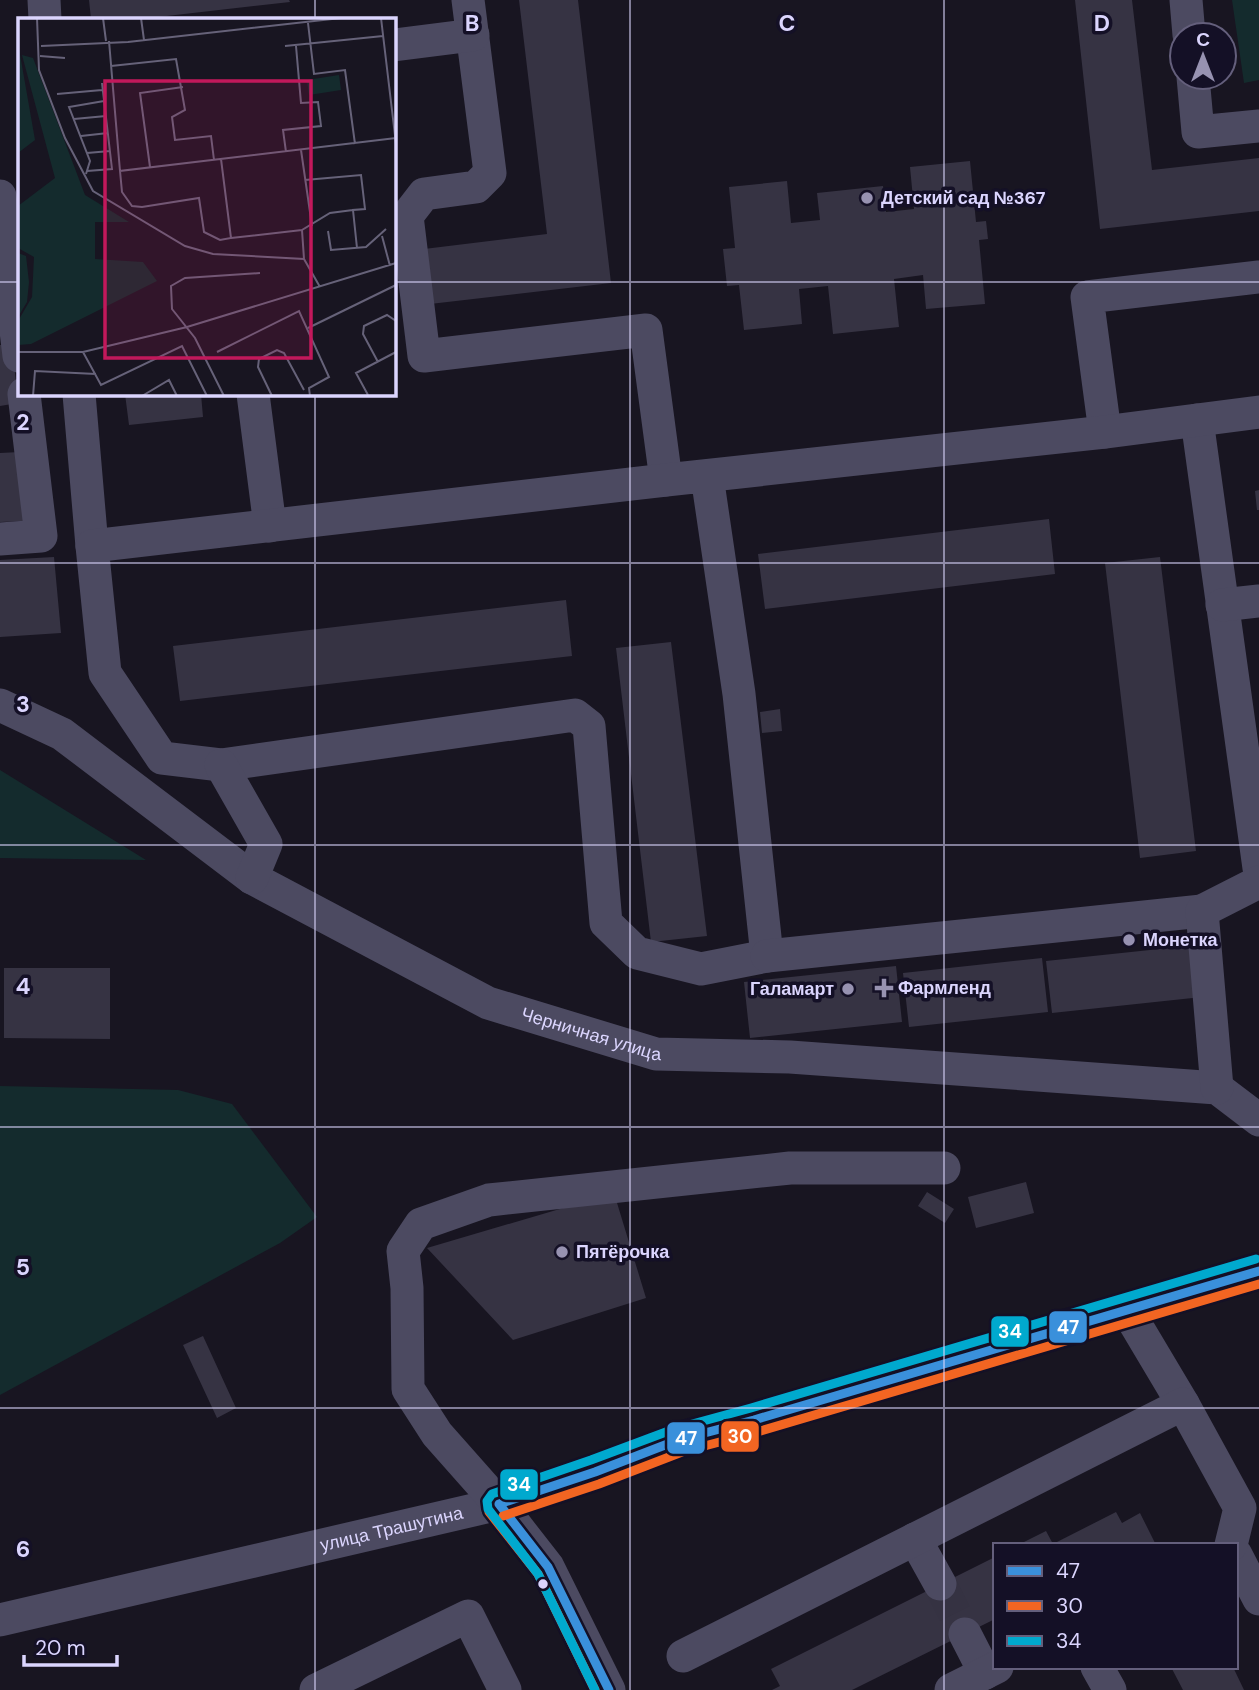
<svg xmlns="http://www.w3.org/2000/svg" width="1259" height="1690" viewBox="0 0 1259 1690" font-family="'DM Sans',sans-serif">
	<rect width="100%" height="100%" fill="#181521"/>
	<path fill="#142b2d" d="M1232,0H1259V80L1244,83Z
		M0,770L146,860L0,858Z
		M0,1086L178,1090L232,1104L317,1217L280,1243L0,1395Z"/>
	<path fill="#363343" d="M89,0H289L290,2L158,17V19H91Z
		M519,0H578L611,283L430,304L424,249L547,234Z
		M1075,0H1132L1152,170L1259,158V211L1100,229Z
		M970,161L976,222L986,221L988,239L979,240L985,304L926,309L923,275L894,279L899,327L833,334L828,286L799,289L802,324L744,330L739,285L727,286L723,249L735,248L729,187L787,181L791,223L820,220L817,193L883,186L886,212L914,209L910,167Z
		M12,343L18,403L0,406V345Z
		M125,394H201L203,417L129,425Z
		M20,452L25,521L0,522V453Z
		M1259,490V510H1257L1255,491Z
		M1049,519L1055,574L765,609L758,554Z
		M54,557L61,633L0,637V560Z
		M1160,557L1196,851L1140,858L1105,563Z
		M566,600L572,656L180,701L173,646Z
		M671,642L707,936L651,942L616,648Z
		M780,709L782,731L762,733L760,712Z
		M1197,945L1202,997L1052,1013L1046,961Z
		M1042,958L1048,1012L909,1027L903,973Z
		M896,966L902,1022L750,1038L744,982Z
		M4,968H110V1039L4,1038Z
		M1026,1182L1034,1213L976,1228L968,1197Z
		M927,1192L954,1209L945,1223L918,1206Z
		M614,1193L646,1298L513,1340L427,1248Z
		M203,1336L236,1408L217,1418L183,1345Z
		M1116,1512L1122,1523L1140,1513L1156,1545H1018L1046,1531L1053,1544Z
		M995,1557V1619L852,1690H772L780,1686L771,1669Z
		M1171,1667H1233L1244,1690H1183Z"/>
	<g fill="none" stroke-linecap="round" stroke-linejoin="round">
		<path stroke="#353242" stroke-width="33" stroke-dasharray="33 17" stroke-linecap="butt" d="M940,1584L965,1634"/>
		<g stroke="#4c4a61" stroke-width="33">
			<path d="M44,0L45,19"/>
			<path d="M468,0L490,173L476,187L424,194L407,216L424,356L646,330L666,480"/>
			<path d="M1186,0L1189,35"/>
			<path d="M394,45L473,35"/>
			<path d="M1193,77L1198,132L1259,126"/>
			<path d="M0,196L19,356"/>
			<path d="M79,394L92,546"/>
			<path d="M253,394L270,526"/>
			<path d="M1197,420L1259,868"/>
			<path d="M1105,432L1087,297L1259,277"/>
			<path d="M707,476L739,694L767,956L701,969L637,953L606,923L589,726L575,715L221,765L162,758L105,673L92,546L666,480L1105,432L1259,412"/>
			<path d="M0,539L41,536L24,394"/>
			<path d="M1222,605L1259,601"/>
			<path id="s1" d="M0,705L62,734L252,878L488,1003L656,1054L790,1057L1217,1088L1259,1120"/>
			<path d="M221,765L266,844L252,878"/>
			<path d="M767,956L1202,911"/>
			<path d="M1217,1088L1202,911L1259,882"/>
			<path d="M1127,1310L1183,1404"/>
			<path d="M915,1539L940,1584"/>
			<path d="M1236,1555L1259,1599"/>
			<path id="s2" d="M0,1620L499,1504L595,1472L678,1440L754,1420L1259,1271"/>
			<path d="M965,1634L985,1673"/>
			<path d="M683,1656L1183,1404L1240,1508L1231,1545"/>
			<path d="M1097,1667L1110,1690"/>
			<path d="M316,1690L468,1616L505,1690"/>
			<path d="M609,1690L548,1567L499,1504L437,1434L408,1389L407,1288L403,1251L421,1224L489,1200L790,1168H944"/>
			<path d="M951,1690L997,1667"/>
		</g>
		<defs>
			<path id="bus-1" d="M499,1504L595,1472L678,1440L754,1420L1259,1271
				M499,1504L548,1567L609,1690"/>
			<path id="bus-2" d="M489,1512L538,1574L595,1690
				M503,1516L599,1484L682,1452L757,1432L1259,1284"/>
			<path id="bus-3" d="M595,1690L538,1574L488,1509L487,1501L492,1494L591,1460L674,1429L751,1408L1256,1259"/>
		</defs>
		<use href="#bus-1" stroke="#141026" stroke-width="14"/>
		<use href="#bus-2" stroke="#141026" stroke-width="14"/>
		<use href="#bus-3" stroke="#141026" stroke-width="14"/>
		<use href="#bus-1" stroke="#3a90db" stroke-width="9"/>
		<use href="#bus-2" stroke="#f26522" stroke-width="9"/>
		<use href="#bus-3" stroke="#00a9ce" stroke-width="9"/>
	</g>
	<path fill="none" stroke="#dbd5fe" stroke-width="2" stroke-opacity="0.55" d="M315,0V19M630,0V1690M944,0V1690M0,282H19M394,282H1259M315,394V1690M0,563H1259M0,845H1259M0,1127H1259M0,1408H1259"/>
	<g fill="#9792b1" stroke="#141026" stroke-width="2.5">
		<circle cx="867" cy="198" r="7"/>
		<circle cx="1129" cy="940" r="7"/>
		<path d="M880.5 977.5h7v7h7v7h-7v7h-7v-7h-7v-7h7z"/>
		<circle cx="848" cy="989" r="7"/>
		<circle cx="562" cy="1252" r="7"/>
	</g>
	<circle fill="#dbd5fe" stroke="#141026" stroke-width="2.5" cx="543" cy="1584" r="6"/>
	<g text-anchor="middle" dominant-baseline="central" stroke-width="7" stroke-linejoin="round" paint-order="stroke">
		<g font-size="18" font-weight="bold" fill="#dbd5fe" stroke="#141026" text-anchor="start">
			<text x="881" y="198">Детский сад №367</text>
			<text x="1143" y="940">Монетка</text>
			<text x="898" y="988">Фармленд</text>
			<text x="834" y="989" text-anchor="end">Галамарт</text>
			<text x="576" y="1252">Пятёрочка</text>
		</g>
		<g font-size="18" fill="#dbd5fe" stroke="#141026">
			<text stroke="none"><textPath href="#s1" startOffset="682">Черничная улица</textPath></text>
			<text stroke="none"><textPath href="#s2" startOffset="402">улица Трашутина</textPath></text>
		</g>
	</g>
	<g transform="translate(18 18)">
		<rect width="378" height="378" fill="#181521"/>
		<path d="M0,25L17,122L0,135ZM4,37L15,40L67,177L111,204H77V241L125,244L139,263L13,326L0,327V303L14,279L16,239L0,230V188L37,160ZM321,57L323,72L291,77L289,62ZM0,235L8,238L11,264L9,284L0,299Z" fill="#142b2d"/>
		<path fill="none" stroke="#666279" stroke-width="2" d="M19,0L21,52L47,120L75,173L167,228L195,236L286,241L302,269M85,0L88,23M123,0L126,22M363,0L378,126M290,5L296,56L327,52L337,126M91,23L102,153M23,28L110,24L323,0M267,28L365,18M22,38L47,40M93,48L158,41L167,92L154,99L157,122L193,118L196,142M39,76L84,72M56,101L88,98M63,118L90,115M283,132L294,208M268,134L265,112L303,108L300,84L283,85L278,28M69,135L92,133M203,141L213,220L202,222L186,214L181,180L124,189L114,188L104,174L102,153L378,120M132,149L122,75L165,69M69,153L94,151L84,65M68,156L72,143L51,89L86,83M287,162L343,157L347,191L335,192L339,230M310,213L313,232L348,229L368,211M364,218L372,248M213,220L284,212M286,241L284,212L312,195L335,192M290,310L378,267M0,334H65L169,309L378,245M65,334L83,367L164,328L189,378M199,334L281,293L311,359L291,370L292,378M360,344L345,316L346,308L369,297L378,303M350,377L338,355L378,334M15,378L17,353L78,356M124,378L151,362L159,378M206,378L177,320L154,291L153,268L167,260L242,255M254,378L240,349L241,341L259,332L266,335L286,372"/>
		<path fill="#c2185b" fill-opacity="0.15" stroke="#c2185b" stroke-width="3.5" d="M87,63H293V340H87Z"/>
		<rect width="378" height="378" fill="none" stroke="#dbd5fe" stroke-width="3.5"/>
	</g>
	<g font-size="23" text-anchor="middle" font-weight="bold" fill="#dbd5fe" stroke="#141026" stroke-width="7" stroke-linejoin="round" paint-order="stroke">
		<text x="472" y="31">B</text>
		<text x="787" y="31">C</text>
		<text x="1102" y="31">D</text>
		<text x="23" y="430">2</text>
		<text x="23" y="712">3</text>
		<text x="23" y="994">4</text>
		<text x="23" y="1275">5</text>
		<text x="23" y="1557">6</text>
	</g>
	<g stroke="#141026" stroke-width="2.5">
		<rect x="1048" y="1310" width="40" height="34" rx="7" fill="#3a90db"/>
		<rect x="990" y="1315" width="40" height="33" rx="7" fill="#00a9ce"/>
		<rect x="720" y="1420" width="40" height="33" rx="7" fill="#f26522"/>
		<rect x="666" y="1421" width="40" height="34" rx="7" fill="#3a90db"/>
		<rect x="499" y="1468" width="40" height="33" rx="7" fill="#00a9ce"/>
	</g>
	<g font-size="19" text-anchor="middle" font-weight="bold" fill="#fff">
		<text x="1068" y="1334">47</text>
		<text x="1010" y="1338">34</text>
		<text x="740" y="1443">30</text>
		<text x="686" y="1445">47</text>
		<text x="519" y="1491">34</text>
	</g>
	<rect x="993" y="1543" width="245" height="126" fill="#141026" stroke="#645f7c" stroke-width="2"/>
	<rect x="1007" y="1566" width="35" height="10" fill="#3a90db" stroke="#645f7c" stroke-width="2"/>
	<text x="1056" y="1578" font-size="21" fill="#dbd5fe">47</text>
	<rect x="1007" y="1601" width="35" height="10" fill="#f26522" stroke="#645f7c" stroke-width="2"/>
	<text x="1056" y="1613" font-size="21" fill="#dbd5fe">30</text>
	<rect x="1007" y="1636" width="35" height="10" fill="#00a9ce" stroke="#645f7c" stroke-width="2"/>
	<text x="1056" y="1648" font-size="21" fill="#dbd5fe">34</text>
	<g transform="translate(1203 56)"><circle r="33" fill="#141026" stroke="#645f7c" stroke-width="2"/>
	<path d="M0-5L12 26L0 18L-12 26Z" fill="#9792b1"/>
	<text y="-10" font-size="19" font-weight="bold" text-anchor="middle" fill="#dbd5fe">С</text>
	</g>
	<path d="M24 1655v10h93v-10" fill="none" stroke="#dbd5fe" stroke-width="3.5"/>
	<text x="35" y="1655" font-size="21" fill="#dbd5fe" stroke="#141026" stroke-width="5" paint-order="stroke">20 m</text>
</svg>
